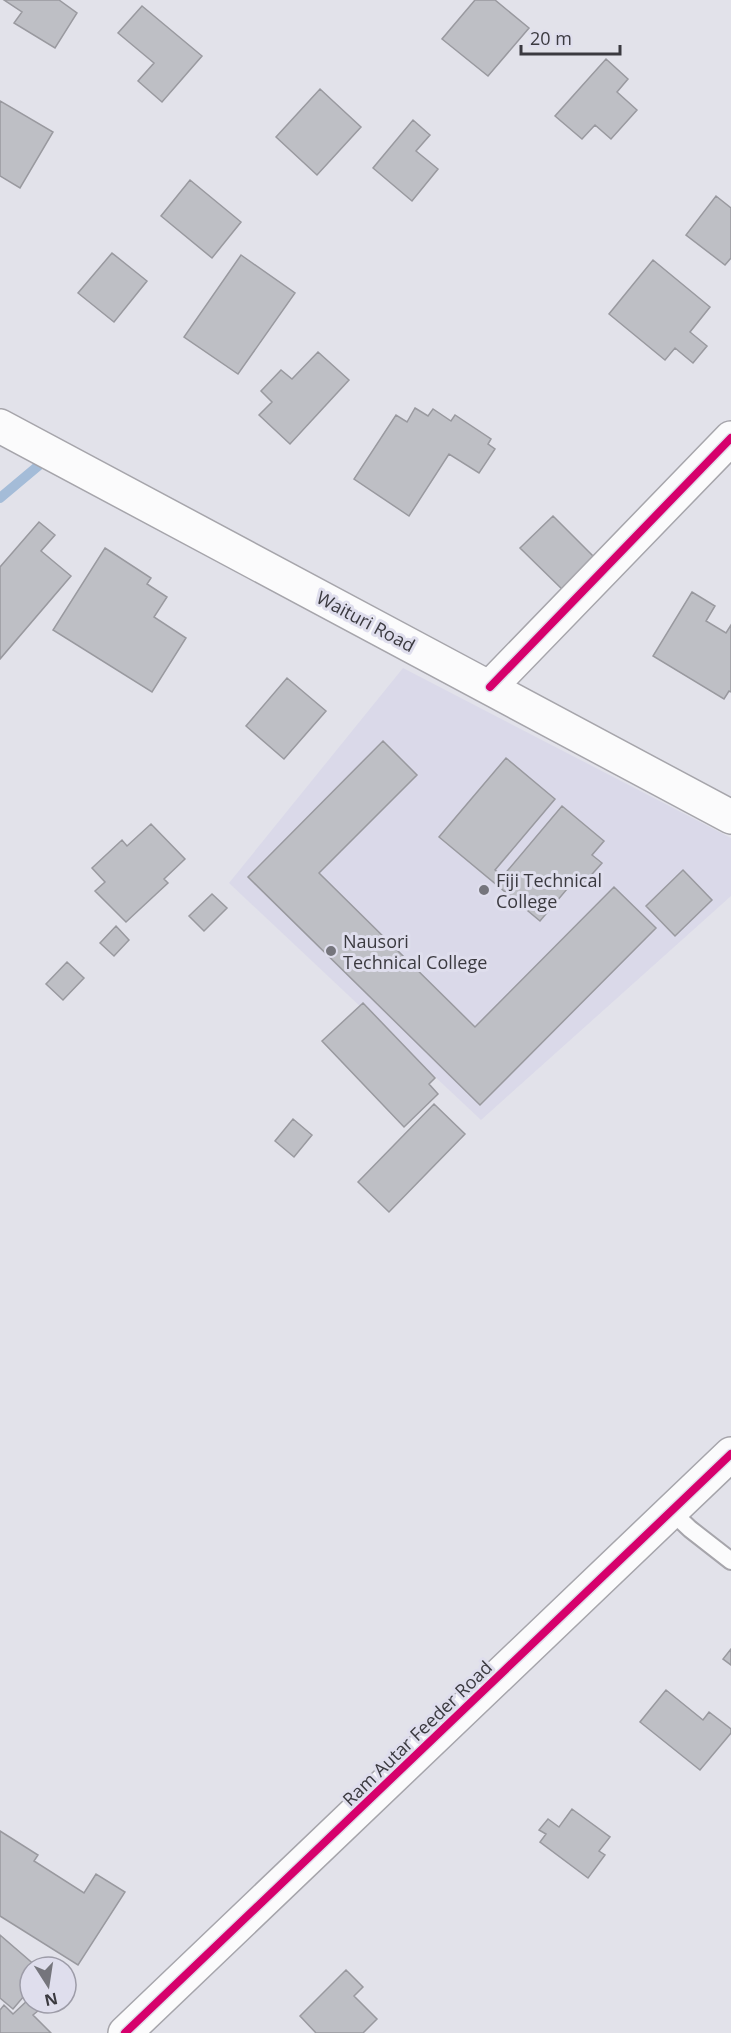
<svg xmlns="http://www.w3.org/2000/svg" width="731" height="2033" viewBox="0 0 731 2033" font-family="'Open Sans',sans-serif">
	<rect width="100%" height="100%" fill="#e2e2ea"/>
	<path fill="#dad9e9" d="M403,668L731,838V896L481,1120L229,883Z"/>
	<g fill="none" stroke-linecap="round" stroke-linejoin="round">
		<path stroke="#a4bcd8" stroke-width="10" d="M0,498L50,456"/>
	</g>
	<path fill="#bebfc5" stroke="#99999f" stroke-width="1.5" d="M4,0H59L77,13L55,48L14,23L22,12Z
		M475,0H495L529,28L488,76L442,39Z
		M142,6L202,56L162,102L138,81L154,63L118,33Z
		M606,59L628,79L617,92L637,110L611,139L595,125L582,139L555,116Z
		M320,89L361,127L317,175L276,137Z
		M0,101L53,132L20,188L0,176Z
		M413,120L430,135L416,151L438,169L412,201L373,168Z
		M190,180L241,222L212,258L161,216Z
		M716,196L731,208V258L725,265L686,235Z
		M112,253L147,281L114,322L78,293Z
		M241,255L295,293L238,374L184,337Z
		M653,260L710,307L690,332L707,346L693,363L675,348L665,360L609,314Z
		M318,352L349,380L290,444L259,415L272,402L261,391L281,370L292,379Z
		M415,408L428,416L433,409L451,421L455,415L491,439L488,444L495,449L479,473L449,454L409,516L354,479L396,415L407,422Z
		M553,516L600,563L568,595L520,548Z
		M39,522L55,535L41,551L71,576L0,659V567Z
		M105,548L151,578L147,584L167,597L154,617L186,638L152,692L53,630Z
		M692,592L715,606L706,621L726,633L731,625V692L729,691L724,699L653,656Z
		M287,678L326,711L284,759L246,726Z
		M383,741L417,775L319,873L475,1027L614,887L656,928L480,1105L248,877Z
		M506,758L555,799L495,870L503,876L562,806L604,841L592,855L602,863L585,882L578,876L540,921L439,837Z
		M151,824L185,859L164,879L168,883L126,922L95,891L105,882L92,868L122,840L127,846Z
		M683,870L712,900L675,936L646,906Z
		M212,894L227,908L204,931L189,916Z
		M116,926L129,940L114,956L100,943Z
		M67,962L84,978L63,1000L46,984Z
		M363,1003L435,1078L429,1084L438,1094L404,1127L322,1041Z
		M434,1104L465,1134L389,1212L358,1182Z
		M293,1119L312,1135L294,1157L275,1141Z
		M731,1649V1665L723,1659Z
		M666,1690L703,1720L709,1712L731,1729V1733L700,1770L640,1722Z
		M572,1809L610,1837L599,1851L605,1855L588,1878L540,1842L546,1834L539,1830L548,1819L559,1827Z
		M0,1831L38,1855L34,1861L84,1893L96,1874L125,1892L78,1965L0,1916Z
		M0,1935L37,1967H30V1989L13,2009L0,1998Z
		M346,1970L363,1987L354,1996L377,2019L363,2033H316L300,2016Z
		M29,1999L30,2003H33L39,2010L33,2015L51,2033H0V2010L4,2005L13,2014Z"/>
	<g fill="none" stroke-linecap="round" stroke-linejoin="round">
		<defs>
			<path id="service" d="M671,1511L690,1529L731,1561"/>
			<path id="minor" d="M490,687L731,438
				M125,2033L731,1454"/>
			<path id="secondary" d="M0,426L731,817"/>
		</defs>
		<use href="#service" stroke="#a6a5ab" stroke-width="20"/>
		<use href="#minor" stroke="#a6a5ab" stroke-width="36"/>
		<use href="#secondary" stroke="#a6a5ab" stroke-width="36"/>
		<use href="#service" stroke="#fbfbfc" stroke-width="16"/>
		<use href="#minor" stroke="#fbfbfc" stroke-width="33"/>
		<use href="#secondary" stroke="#fbfbfc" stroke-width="33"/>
		<defs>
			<path id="cycleway" d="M490,687L731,438
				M125,2033L731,1454"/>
		</defs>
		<use href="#cycleway" stroke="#dfdeed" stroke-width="11"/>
		<use href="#cycleway" stroke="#d6006c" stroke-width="8"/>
	</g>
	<g fill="#75757c" stroke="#dfdeed" stroke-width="2">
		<circle cx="484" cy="890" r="6"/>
		<circle cx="331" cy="951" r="6"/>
	</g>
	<g text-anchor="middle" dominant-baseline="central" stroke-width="6" stroke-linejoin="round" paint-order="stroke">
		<g font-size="18" fill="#3b3a40" stroke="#dfdeed">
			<text transform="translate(366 621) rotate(28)">Waituri Road</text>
			<text transform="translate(417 1733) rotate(-44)">Ram Autar Feeder Road</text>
		</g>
		<g font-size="18" fill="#3b3a40" stroke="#dfdeed" text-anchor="start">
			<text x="496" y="880">Fiji Technical<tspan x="496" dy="21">College</tspan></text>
			<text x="343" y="941">Nausori<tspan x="343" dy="21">Technical College</tspan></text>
		</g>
	</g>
	<g transform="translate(48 1985) rotate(168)"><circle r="28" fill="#dfdeed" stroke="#9d9ca8" stroke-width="1.5"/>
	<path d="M0-4.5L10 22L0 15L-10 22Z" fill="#75757c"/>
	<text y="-9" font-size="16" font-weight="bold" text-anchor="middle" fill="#3b3a40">N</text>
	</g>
	<path d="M521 45v9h99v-9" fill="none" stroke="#3b3a40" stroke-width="3"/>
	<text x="530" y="45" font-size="18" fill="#3b3a40" stroke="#dfdeed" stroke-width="4.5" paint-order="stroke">20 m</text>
</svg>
